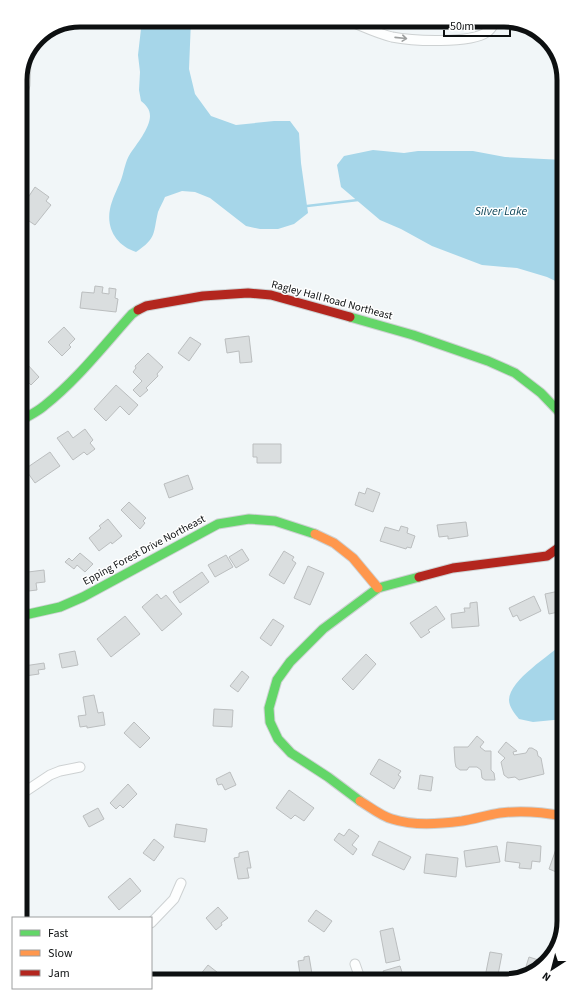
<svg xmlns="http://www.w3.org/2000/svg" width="584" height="1001" viewBox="0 0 584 1001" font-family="'Source Sans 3',sans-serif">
	<rect width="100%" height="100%" fill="#f1f6f8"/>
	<path fill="#a6d6e9" d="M142,20H191L189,69L195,94L211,116L236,125L274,121H290L299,133L301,163L308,213L294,224L278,229H260L246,226L210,198L195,192L182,191L165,197C163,202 160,207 158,212C153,233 157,238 136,252C117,246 106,229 110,209C112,199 117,190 121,180C124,172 125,162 130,154C136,145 150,128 150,116C150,109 146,105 141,101L139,90L140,72L138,55Z
		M373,150L404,153L418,151H473L505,157L564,160V285L547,277L517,268L482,265L432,246L401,229L380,220L341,187L337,165L344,156Z
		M564,642V719L533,722L519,719C515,714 509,707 509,700C510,679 550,656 564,642Z"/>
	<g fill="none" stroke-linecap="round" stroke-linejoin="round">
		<path stroke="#a6d6e9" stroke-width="2.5" d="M307,206L358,200"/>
	</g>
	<path fill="#dadedf" stroke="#bbbebf" d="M35,187L49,197L46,201L51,205L35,225L20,215V211L26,203L25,202Z
		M95,286L103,287L102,293L109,294V288L116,289L115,298L118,299L116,312L80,308L82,292L94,293Z
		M64,327L75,339L69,345L71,347L62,356L48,342Z
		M249,336L252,362L240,363L239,351L227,353L225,339Z
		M190,337L201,344L189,361L178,353Z
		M23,353L29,360L26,363L39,377L31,385L20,374V356Z
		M148,353L163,367L157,374L158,376L146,388L148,390L140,397L133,390L142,381L133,372L136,368L135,366Z
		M116,385L138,405L129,415L120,406L106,421L94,409Z
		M85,429L93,440L90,443L95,449L87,455L84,452L73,460L57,438L68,431L73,438Z
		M253,444H281V463H257V457H253Z
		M50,452L60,466L35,483L25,469Z
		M188,475L193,489L169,498L164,484Z
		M367,488L380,493L373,512L355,505L359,492L365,494Z
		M129,502L146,518L143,521L145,523L140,529L121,510Z
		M108,519L122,536L112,544L111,542L99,551L89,538L101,528L99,526Z
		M466,522L468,536L448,539V536L439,537L437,525Z
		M401,526L408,528L407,533L415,536L411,548L407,547L406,549L380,541L385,527L399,531Z
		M242,549L249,560L236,568L229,557Z
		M284,551L294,557L292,560L296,563L284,584L269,575Z
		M80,553L93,564L85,572L77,565L74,569L65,562L69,558L72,561Z
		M226,555L233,567L215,577L208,565Z
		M308,566L324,573L310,605L294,598Z
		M44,570L45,582L36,583L37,590L20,592V573Z
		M202,572L209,582L180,603L173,592Z
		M564,590V601L561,602L563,611L549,614L545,594Z
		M157,594L161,599L166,595L182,614L162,631L142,607Z
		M534,596L541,611L520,621L517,615L513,617L509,608Z
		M477,602L479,626L452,628L451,614L465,612L464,608H470V603Z
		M436,606L445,619L428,630L430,632L421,638L410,623Z
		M125,616L140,634L111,657L97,639Z
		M273,619L284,626L271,646L260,638Z
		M75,651L78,665L62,668L59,654Z
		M366,654L376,664L353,690L342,679Z
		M22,657L24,666L44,663L45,669L38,670L39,674L25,676V670L20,671V658Z
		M242,671L249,677L238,692L230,686Z
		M94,695L98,713L103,712L105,725L87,728V726L80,727L78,716L86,715L83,697Z
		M214,709L233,710L232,727L213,726Z
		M134,722L150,738L140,748L124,733Z
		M477,736L484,742L480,747L485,751H491V770L494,773L495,780H485L482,778L481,770L477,767H469L467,770H460L456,767L455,762L454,747H468Z
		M506,742L517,751L513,752L514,755L526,753L529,748H532L537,751L538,756L541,758L544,774L519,780L515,777L508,778L504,775L501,762L505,758L498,752Z
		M563,745H564V772L556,770Z
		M379,759L401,771L398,775L401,777L394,789L370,774Z
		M230,772L236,785L225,790L222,784L218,785L216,779Z
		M420,775L433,777L431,791L418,789Z
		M128,784L137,794L123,808L120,805L116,809L110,803Z
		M289,790L314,808L304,821L295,815L291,819L276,808Z
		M98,808L104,819L89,827L83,816Z
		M176,824L207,829L205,842L174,837Z
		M349,829L359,836L352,845L357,849L353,855L334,840L339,833L344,836Z
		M154,839L164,847L154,861L143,853Z
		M20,841L28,851L20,857Z
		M379,841L411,857L404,870L372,855Z
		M507,842L541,846L540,862L532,861L531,869L519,868L520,863L505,861Z
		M497,846L500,862L466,867L464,851Z
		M556,849L564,852V875L549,869Z
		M248,851L251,868H247L249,878L238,879L234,858L239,857V853Z
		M426,854L458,858L456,877L424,873Z
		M130,878L141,891L119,910L108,897Z
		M218,907L228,918L221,923L222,925L216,930L206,918Z
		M316,910L332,921L324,932L308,921Z
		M393,928L400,960L386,963L380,931Z
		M490,952L502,954L497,980L485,977Z
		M309,956L313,980L301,981L298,961L304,960V957Z
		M529,957L545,962L531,975L524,973Z
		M208,965L222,976L218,981H207L200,975Z
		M400,966L405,981H387L383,971Z"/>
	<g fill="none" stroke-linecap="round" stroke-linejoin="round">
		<defs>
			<path id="lane" d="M366,28L369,20"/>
			<path id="street" d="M352,20L354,23C366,28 379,34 392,37C412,41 470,44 487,32C491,30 494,24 496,20
				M20,101L25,85L26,64
				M20,795L50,775L60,771L80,767
				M151,923L174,899L181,883
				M355,964L361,981"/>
			<path id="fast" d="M350,317L413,335L488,361L515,373L541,393L564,417
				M20,421C28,416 37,412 44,406C77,380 104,345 132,314L138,310
				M20,616L60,607L83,597L218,524L249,519L275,521L315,534
				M360,801L328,777L291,753L278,739L270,722L269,708L277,680L290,662L323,629L378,588L419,577"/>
			<path id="slow" d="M315,534L334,543L353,558L378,588
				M360,801C370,807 381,816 392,819C414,826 439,824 462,821C475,819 487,815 500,813C522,810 542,812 564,816"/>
			<path id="jam" d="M138,310L146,306L203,296L248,293L271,295L350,317
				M419,577L453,568L547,556L564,544"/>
		</defs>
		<use href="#lane" stroke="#cdd1d2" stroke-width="6"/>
		<use href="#street" stroke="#cdd1d2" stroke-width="11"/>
		<use href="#fast" stroke="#cdd1d2" stroke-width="11"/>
		<use href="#slow" stroke="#cdd1d2" stroke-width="11"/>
		<use href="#jam" stroke="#cdd1d2" stroke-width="11"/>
		<use href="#lane" stroke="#fdfefe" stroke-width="4.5"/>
		<use href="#street" stroke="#fdfefe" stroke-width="9"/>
		<use href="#fast" stroke="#63d668" stroke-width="9"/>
		<use href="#slow" stroke="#ff974d" stroke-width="9"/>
		<use href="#jam" stroke="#b3261e" stroke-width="9"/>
	</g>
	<defs><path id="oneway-shaft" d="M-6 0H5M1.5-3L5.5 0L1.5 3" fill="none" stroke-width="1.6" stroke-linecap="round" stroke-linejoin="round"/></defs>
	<use stroke="#9d9f9f" href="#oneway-shaft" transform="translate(401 38) rotate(6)"/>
	<g text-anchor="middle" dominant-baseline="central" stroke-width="3" stroke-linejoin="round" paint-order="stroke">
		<g font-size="11" fill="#0d1011" stroke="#fff">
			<text transform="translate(332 300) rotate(15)">Ragley Hall Road Northeast</text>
			<text transform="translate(144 550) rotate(-28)">Epping Forest Drive Northeast</text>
		</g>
		<g font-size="12" font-style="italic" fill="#12495c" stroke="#fff">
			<text x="501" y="211">Silver Lake</text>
		</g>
	</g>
	<path d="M0 0H584V1001H0ZM80 27H504A53 53 0 0 1 557 80V921A53 53 0 0 1 504 974H80A53 53 0 0 1 27 921V80A53 53 0 0 1 80 27Z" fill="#fff" fill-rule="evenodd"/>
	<path fill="none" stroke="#0d1011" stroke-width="5" d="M80 27H504A53 53 0 0 1 557 80V921A53 53 0 0 1 504 974H80A53 53 0 0 1 27 921V80A53 53 0 0 1 80 27Z"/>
	<rect x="12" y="917" width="140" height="72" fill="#ffffff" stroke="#9e9fa0"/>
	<rect x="20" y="930" width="20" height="6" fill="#63d668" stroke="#9e9fa0"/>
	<text x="48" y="937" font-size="12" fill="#0d1011">Fast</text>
	<rect x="20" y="950" width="20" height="6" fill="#ff974d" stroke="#9e9fa0"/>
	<text x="48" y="957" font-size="12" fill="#0d1011">Slow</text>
	<rect x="20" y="970" width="20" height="6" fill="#b3261e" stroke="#9e9fa0"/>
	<text x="48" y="977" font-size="12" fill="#0d1011">Jam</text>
	<g transform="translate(552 969) rotate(216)" stroke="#ffffff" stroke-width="3" paint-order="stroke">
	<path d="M0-3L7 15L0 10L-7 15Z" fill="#0d1011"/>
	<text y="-6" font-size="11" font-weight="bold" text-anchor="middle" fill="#0d1011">N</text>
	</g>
	<path d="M444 30v6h66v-6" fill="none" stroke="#0d1011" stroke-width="2"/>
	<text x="450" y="30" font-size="12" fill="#0d1011" stroke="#ffffff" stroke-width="3" paint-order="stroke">50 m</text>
</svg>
